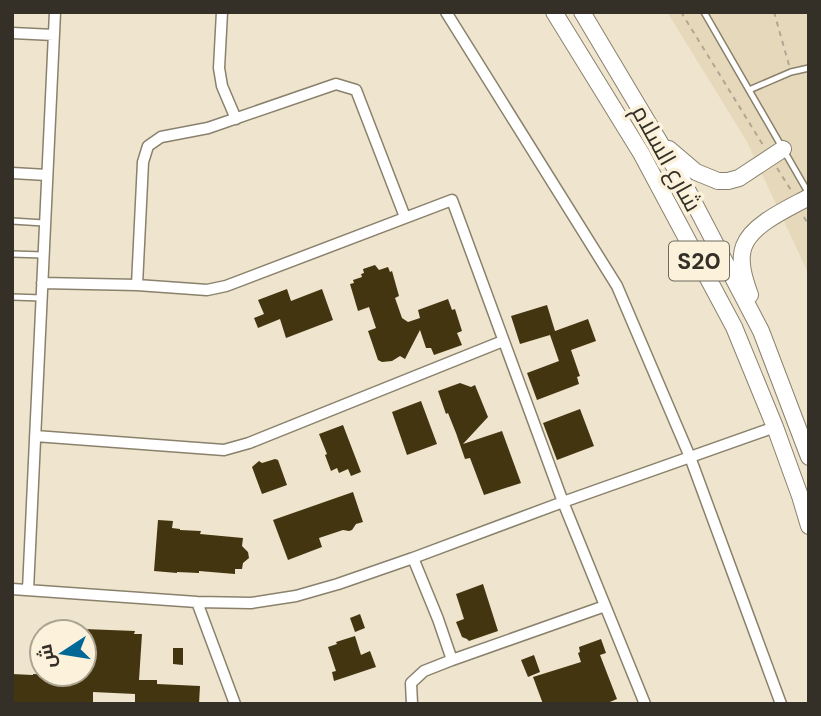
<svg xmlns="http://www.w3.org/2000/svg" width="821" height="716" viewBox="0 0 821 716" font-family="'DM Sans',Cairo,sans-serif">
	<rect width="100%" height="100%" fill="#efe5ce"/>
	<path fill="#e6d9bb" d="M667,12H809V275L746,140Z"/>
	<path fill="#43350f" d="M375,265L379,270L388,267L390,272L392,271L399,296L395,298L402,318L408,322L420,318L418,310L448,299L452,310L455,309L462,331L457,333L462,345L434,355L431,348H426L420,330L405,359L400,356L392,361L382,362L378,360L368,331L376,328L369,307L358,311L350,284L354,283L353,280L362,277L361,274L364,273L363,269Z
		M287,289L291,301L322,289L333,320L286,338L280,319L258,328L254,318L264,314L258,300Z
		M547,305L555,331L588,319L596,341L571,350L580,376L577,377L579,384L537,400L527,373L559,361L550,335L520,344L511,316Z
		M460,383L471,387L475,385L488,417L463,444L502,431L521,483L484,495L470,458L465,459L456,433L448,413L446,414L438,391Z
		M421,401L437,444L407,455L392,412Z
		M580,409L594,446L557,460L543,423Z
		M343,425L361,472L351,476L348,469L339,473L337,468L331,471L325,455L327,454L319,434Z
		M275,459L278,460L287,485L262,494L252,467L259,461L262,463Z
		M353,492L363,522L356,524L352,530L349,531L343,530L319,538L322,547L288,560L273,520Z
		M158,520L173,521L172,528L180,529V530L201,531L200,534L243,538L242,546L248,552L249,558L243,563L242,569H235V574L199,571V573L177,572V573L154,571Z
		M483,584L498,631L469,641L467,639L462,637L456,622L464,619L456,594Z
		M360,614L365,628L355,632L350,618Z
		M84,629L135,631L134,634H142L139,680H157V684L200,686L199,704H135V694L93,692V704H12V674L33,675V674L60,675V677L84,678Z
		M355,636L361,655L370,651L376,667L334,681L332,672L336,671L328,647L337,644L336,642Z
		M601,639L606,653L600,655L617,699L605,704H543L533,677L581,662L578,653L580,652L579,647Z
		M173,648H183V665L173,664Z
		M534,655L540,672L528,677L521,660Z"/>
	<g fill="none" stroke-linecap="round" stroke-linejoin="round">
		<defs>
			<path id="lane" d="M704,12L809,194
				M749,90L791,72L809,68
				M12,221L44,223
				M12,254L43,255
				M12,297L42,298"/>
			<path id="street" d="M222,12L219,68L222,86L236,119
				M446,12L617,286L690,457L781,704
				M12,33L54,35
				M12,173L47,175
				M42,283L137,285L207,290L226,286L452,200L563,502L645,704
				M137,285L143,162L148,146L161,137L208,128L336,84L356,90L405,217
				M35,436L224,450L249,443L503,341
				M12,589L197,602L251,603L296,596L338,584L413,558L563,502L775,427
				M28,590L55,12
				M197,602L235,704
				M452,660L605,606
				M412,704L411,683L424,671L452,660L438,619L413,558"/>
			<path id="primary" d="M554,12L641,153L734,327L775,427L800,496L809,526
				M582,12L681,178L761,331L809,457
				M669,149L696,172L718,181H728L739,178L783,149
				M750,295C745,281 738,261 744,246C752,224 789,208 809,197"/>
		</defs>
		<use href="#lane" stroke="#8a816c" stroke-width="8"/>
		<use href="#street" stroke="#8a816c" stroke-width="13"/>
		<use href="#primary" stroke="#8a816c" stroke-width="18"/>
		<path stroke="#afa795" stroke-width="2" stroke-dasharray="5 5" stroke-linecap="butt" d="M681,12L763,145
			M774,12L789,65
			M777,168L791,190
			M804,217L809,226"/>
		<use href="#lane" stroke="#fff" stroke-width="5"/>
		<use href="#street" stroke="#fff" stroke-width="10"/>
		<use href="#primary" stroke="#fff" stroke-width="16"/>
	</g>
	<g text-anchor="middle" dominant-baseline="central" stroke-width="7" stroke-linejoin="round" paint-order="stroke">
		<rect fill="#fcf2db" stroke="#706a5e" stroke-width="2" x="669" y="241.5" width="60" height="39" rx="5"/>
		<g font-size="23" font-weight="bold" fill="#343028">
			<text x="699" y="261">S20</text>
		</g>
		<g font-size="24" fill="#343028" stroke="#fcf2db">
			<text transform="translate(667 158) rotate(61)">شارع السلام</text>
		</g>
	</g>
	<rect width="821" height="716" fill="none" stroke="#343028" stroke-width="28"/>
	<g transform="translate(63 653) rotate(258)"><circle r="33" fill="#fcf2db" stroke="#aca493" stroke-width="2"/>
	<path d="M0-5L12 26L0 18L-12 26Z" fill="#006896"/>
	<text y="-10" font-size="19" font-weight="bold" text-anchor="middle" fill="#343028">ش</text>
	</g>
</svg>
